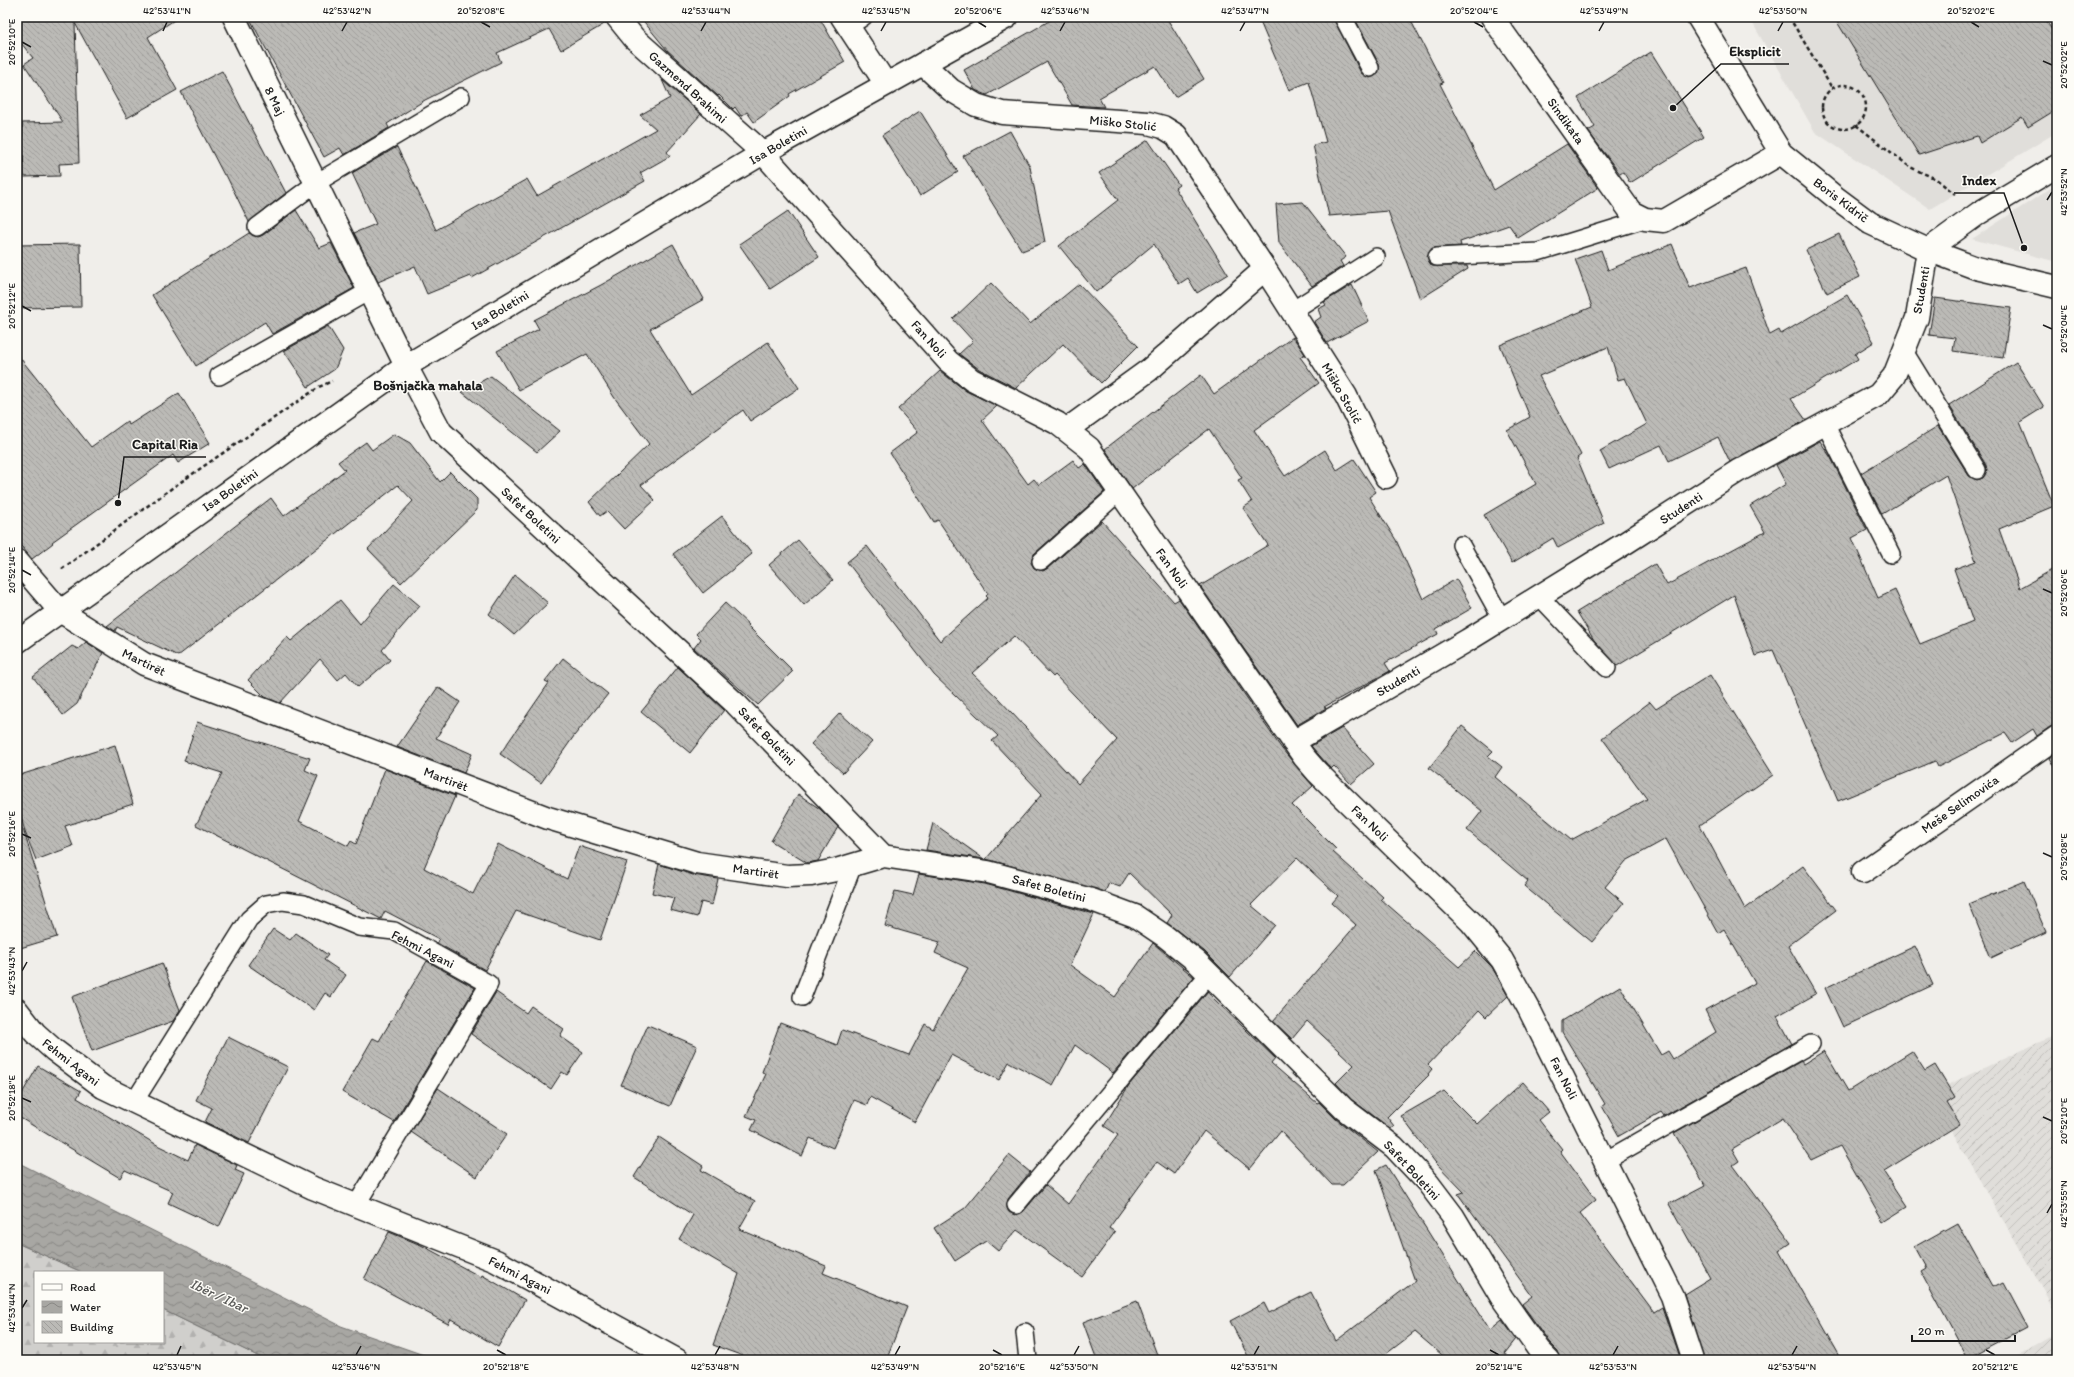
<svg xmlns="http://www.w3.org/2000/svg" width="2074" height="1377" viewBox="0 0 2074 1377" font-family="Itim,sans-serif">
	<defs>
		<pattern id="industrial-furrows" width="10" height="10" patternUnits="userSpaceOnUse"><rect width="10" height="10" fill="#e0deda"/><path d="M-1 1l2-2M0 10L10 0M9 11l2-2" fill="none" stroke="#c0beba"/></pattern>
		<pattern id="forest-firs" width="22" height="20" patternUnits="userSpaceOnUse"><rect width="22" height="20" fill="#d0cfcc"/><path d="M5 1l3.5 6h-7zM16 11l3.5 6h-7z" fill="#b2b1af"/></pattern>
		<pattern id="water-waves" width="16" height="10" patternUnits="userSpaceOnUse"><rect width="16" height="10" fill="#a8a7a3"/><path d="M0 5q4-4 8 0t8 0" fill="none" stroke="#888784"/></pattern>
		<pattern id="building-back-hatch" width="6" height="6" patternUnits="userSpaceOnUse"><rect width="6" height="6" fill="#bbbab6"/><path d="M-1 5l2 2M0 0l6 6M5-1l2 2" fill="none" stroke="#a09f9c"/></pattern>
	</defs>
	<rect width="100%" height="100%" fill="#f0eeea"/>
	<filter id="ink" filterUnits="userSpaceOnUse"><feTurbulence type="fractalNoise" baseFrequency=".025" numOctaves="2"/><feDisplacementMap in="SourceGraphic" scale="8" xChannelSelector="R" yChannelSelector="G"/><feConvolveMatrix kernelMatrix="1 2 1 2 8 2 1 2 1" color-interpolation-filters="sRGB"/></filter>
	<g filter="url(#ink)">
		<path fill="#e0deda" d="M1749,17H2057V132L1930,209L1815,132Z
			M2057,184V262L1972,239Z"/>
		<path fill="url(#industrial-furrows)" d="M2057,1034V1313L1930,1093Z
			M2057,1333V1360H2012Z"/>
		<path fill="url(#forest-firs)" stroke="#767674" d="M17,1243L82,1272H35V1342H163V1310L266,1360H17Z"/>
		<path fill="url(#water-waves)" stroke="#706f6d" d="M17,1162L341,1326L438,1360H266L163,1310V1272H82L17,1243Z"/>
		<path fill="url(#building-back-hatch)" stroke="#1c1c1c" fill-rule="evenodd" d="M17,17H179L148,37L177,90L127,118L75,23L79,163L59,164L60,176L24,177L22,123L63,122L24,64L33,58L17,38Z
			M249,17H605L606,23L561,50L549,29L497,53L501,62L425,100L387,124L389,128L344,155L340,148L324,157Z
			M640,17H819L845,62L789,94L790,96L754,122L747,112L741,116L735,107L733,109L719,95L718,96L667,50Z
			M1056,17H1166L1204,79L1175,97L1155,66L1099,98L1104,107L1072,105L1047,62L987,95L975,90L964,70Z
			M1258,17H1333L1361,73L1370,78L1378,74L1379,64L1354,17H1409L1443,83L1440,84L1494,190L1567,144L1598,188L1518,238L1509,225L1460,242L1461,246L1432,248L1427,257L1432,266H1467L1468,269L1420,299L1388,211L1329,216L1313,145L1326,142L1309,82L1289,90Z
			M1834,17H2044L2057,38V109L2028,127L2022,117L1980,143L1977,136L1919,155Z
			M1651,52L1704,137L1630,183L1623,172L1620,174L1588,131L1595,127L1578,98Z
			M222,71L286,193L249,222L226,175H224L181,92Z
			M662,80L701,114L667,152L670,156L640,173L645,181L472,278L471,276L427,294L415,266L378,282L354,233L376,224L352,173L397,147L436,230L527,179L537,196L656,129L640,115L670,98Z
			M920,111L958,172L920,196L882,135Z
			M1010,131L1030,167L1045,242L1022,251L963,156Z
			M1148,140L1179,185L1175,188L1228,274L1197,293L1188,278L1179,284L1154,244L1096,292L1059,246L1118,200L1099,173Z
			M1303,202L1346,257L1340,261L1343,266L1312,286L1279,243L1276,204Z
			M296,210L319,248L331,243L354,288L272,334L265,322L196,366L152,295L249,233L258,237L263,235Z
			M788,211L819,257L770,289L739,244Z
			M1839,234L1860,277L1827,293L1806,250Z
			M80,244L81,307L17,308V245Z
			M673,244L704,299L650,329L691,395L768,342L799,388L750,421L743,410L641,485L655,500L624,529L607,511L600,516L589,502L649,444L614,397L587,354L519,390L497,351L539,329L534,320L601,285Z
			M1672,244L1690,288L1746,268L1770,335L1779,330L1781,334L1847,295L1874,342L1855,354L1858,359L1791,399L1806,420L1730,462L1718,437L1669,461L1661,445L1609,469L1600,451L1647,424L1625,378L1618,380L1608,347L1539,376L1581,455L1577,458L1604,523L1558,548L1553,538L1512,563L1484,515L1536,484L1507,430L1530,417L1500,345L1592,307L1575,259L1601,250L1608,270Z
			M991,283L1030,324L1079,284L1138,346L1101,383L1063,344L1016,388L979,369L959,354L973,341L953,319Z
			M1352,285L1369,321L1327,343L1314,322L1321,317L1318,309L1326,305L1324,302Z
			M1935,298L2011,308L2003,358L1953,351L1955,338L1929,335Z
			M328,326L343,350L335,369L308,387L284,351Z
			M1293,337L1305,354L1300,357L1319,383L1254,430L1285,476L1325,450L1337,470L1354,459L1376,492L1369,497L1396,540L1423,599L1456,579L1472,608L1436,629L1438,634L1385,663L1390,671L1324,707L1326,708L1297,725L1200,586L1268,545L1243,508L1252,502L1238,480L1242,478L1209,429L1132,489L1105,449L1201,375L1214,394Z
			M17,354L91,447L127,421L129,425L179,393L210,443L178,463L173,455L52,542L53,543L32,559L17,541Z
			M2016,362L2044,407L2020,422L2054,506L1999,529L2020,588L2057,567V725L2050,727L2037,736L2033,729L2012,743L2005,733L1938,767L1935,761L1838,801L1773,650L1755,656L1734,595L1617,666L1594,640L1577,612L1655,564L1667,585L1765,532L1750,506L1786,484L1776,465L1820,441L1831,458L1867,530L1852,538L1878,598L1895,590L1920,644L1973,622L1954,569L1976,561L1946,475L1882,514L1861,473L1938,426L1969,476L1977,480L1983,478L1987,470L1986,465L1949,405Z
			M940,371L966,391L997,406L982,420L1028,484L1034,479L1039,485L1073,460L1079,468L1085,464L1104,492L1034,554L1031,563L1034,568L1043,571L1048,568L1102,521L1174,602L1179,599L1282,749L1313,786L1292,805L1336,849L1333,852L1383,897L1381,899L1459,967L1476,951L1492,967L1508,996L1486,1017L1479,1010L1428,1065L1432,1069L1428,1074L1429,1075L1387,1117L1394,1126L1390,1128L1352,1100L1336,1083L1354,1065L1307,1021L1292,1039L1273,1021L1356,925L1332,903L1338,896L1297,858L1251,905L1275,925L1230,977L1204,951L1167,923L1172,915L1129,873L1120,887L1109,883L1105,892L986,859L1042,794L992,741L998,736L934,675L847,562L867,546L940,641L988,598L986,596L988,594L938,520L934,522L890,453L918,432L898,409ZM1014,636L1053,677L1055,675L1117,740L1078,784L998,698L972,673Z
			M491,376L560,431L537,452L462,392Z
			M394,434L410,443L440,482L450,472L477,499V510L401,583L368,549L413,501L398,485L178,656L117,627L115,631L107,626L271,498L284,516L345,470L338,462L366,442L372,450Z
			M722,516L752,554L703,593L673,554Z
			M798,540L833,580L804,605L769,565Z
			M515,575L548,603L514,635L489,614Z
			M394,584L420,606L382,650L390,660L358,687L346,673L338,680L320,659L280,703L265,697L248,680L287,637L291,641L340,600L360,624Z
			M725,603L749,625L748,626L793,671L758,705L694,648L701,639L696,634Z
			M86,642L103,653L77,704L63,715L33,677L72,646L78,649Z
			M563,658L608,694L574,736L541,783L500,754L549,683L545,681Z
			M678,667L724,710L690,753L641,712Z
			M1710,675L1773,775L1700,825L1745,909L1803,866L1836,910L1788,946L1816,994L1777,1016L1792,1044L1664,1116L1661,1112L1619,1136L1602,1106L1605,1104L1562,1032V1021L1620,986L1661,1055L1668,1051L1673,1059L1716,1032L1705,1010L1755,983L1724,929L1718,933L1666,839L1626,861L1605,887L1624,903L1592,942L1524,886L1528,881L1467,830L1482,811L1429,768L1462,726L1493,751L1488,756L1502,767L1495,777L1571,840L1647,799L1602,738L1650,702L1656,709Z
			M438,687L460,702L436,738L472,754L464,773L397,747Z
			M840,713L872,742L843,773L811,744Z
			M197,722L310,758L305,770L318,776L299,821L348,846L351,841L356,844L385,769L455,796L424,868L473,894L498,844L567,879L579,846L627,862L600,940L516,911L485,970L437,943L439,939L385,911L381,919L196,825L222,773L184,761Z
			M1342,728L1374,764L1351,784L1334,766L1331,769L1326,763L1311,746Z
			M115,745L133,804L65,826L73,846L36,860L25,832L17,801V776Z
			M2057,752V772L2049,758Z
			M798,794L820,809L838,827L818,861L807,863L771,841Z
			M933,823L984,859L926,850Z
			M23,829L57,937L17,949V830Z
			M659,864L693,875L718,879L712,905L701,902L697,917L670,910L674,898L652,893Z
			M919,874L985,884L1094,914L1070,965L1115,997L1153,943L1194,977L1113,1073L1075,1045L1053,1085L1009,1062L999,1080L951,1055L915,1122L870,1097L867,1105L854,1100L833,1148L810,1138L802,1156L751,1130L756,1120L746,1116L766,1074L762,1072L780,1023L837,1045L842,1030L909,1055L925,1024L933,1029L968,968L935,953L940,942L885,926L895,891L913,895Z
			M2024,881L2046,932L1991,958L1969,904Z
			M273,929L290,940L296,933L328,955L324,960L346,975L331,997L325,993L314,1010L248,965Z
			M1915,946L1933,985L1843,1027L1825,988Z
			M427,961L475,988L394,1122L342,1092L373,1038L379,1041Z
			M162,963L180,1010L173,1021L92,1051L72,997Z
			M1208,991L1212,997L1275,1058L1271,1063L1317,1103L1319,1102L1336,1119L1378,1152L1343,1185H1332L1281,1131L1250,1169L1204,1131L1174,1174L1157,1162L1109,1228L1115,1232L1082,1277L1017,1230L998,1251L986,1241L955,1261L934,1228L965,1208L1009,1155L1030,1172L1008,1199L1007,1208L1009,1212L1015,1215L1023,1212L1046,1185L1068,1204L1118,1135L1104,1126L1129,1085Z
			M496,992L526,1013L531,1006L564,1029L560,1036L583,1052L567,1075L562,1072L551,1089L471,1034Z
			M648,1025L697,1046L670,1106L621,1085Z
			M228,1037L288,1067L249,1143L205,1122L212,1108L196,1100Z
			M1824,1051L1848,1091L1912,1051L1925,1071L1935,1065L1955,1098L1947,1103L1960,1124L1884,1171L1907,1206L1883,1221L1840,1146L1811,1160L1783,1118L1732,1149L1739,1161L1733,1165L1791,1243L1779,1251L1841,1360H1705L1684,1294L1710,1278L1669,1204L1705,1185L1674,1133L1801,1061L1803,1064Z
			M38,1066L81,1091L77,1098L159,1146L188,1160L195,1145L237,1165L235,1170L244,1174L219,1227L168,1203L173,1192L125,1170L120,1178L17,1116V1102Z
			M1523,1082L1549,1112L1539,1120L1562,1149L1560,1151L1596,1200L1580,1213L1654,1312L1662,1307L1680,1360H1561L1558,1351L1549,1342L1522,1304L1532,1296L1458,1194L1464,1192L1435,1162L1401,1116L1444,1091L1477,1124Z
			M438,1088L507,1134L477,1177L411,1132Z
			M659,1137L703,1166L701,1170L755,1201L739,1229L826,1266L823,1273L907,1307L886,1360H754L713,1345L739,1274L679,1239L693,1215L634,1177Z
			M1386,1165L1490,1330L1502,1320L1516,1339L1505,1353L1509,1360H1448L1415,1332L1378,1360H1250L1230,1321L1264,1303L1269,1313L1311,1292L1336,1341L1415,1281L1376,1170Z
			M1957,1223L1993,1288L2003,1283L2027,1328L1968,1359L1920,1270L1925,1267L1914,1247Z
			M389,1232L421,1245L481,1277L482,1275L525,1300L498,1347L451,1319L448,1324L364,1279Z
			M1137,1301L1159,1360H1097L1083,1322Z"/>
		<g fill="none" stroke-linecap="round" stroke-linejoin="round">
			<defs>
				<path id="lane" d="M1343,17L1370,68
					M848,27L863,17
					M257,227L316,183L461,97
					M1437,257L1538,252L1645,219
					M1292,311L1376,257
					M1905,353L1977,470
					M219,376L369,291
					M1825,424L1891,554
					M1461,545L1502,619
					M1041,561L1119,492
					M1539,596L1607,668
					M802,997L853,865
					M134,1102L249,919L266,904L283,901L304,904L359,927L394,931L489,984L355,1207
					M1605,1161L1811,1044
					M1016,1205L1209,974
					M1025,1332L1028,1360"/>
				<path id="street" d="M617,17L634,38L763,153L948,361L972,380L1057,423L1089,448L1304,757L1317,772L1471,922L1502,960L1529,1009L1672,1296L1693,1360
					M842,17L886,84
					M1492,17L1631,212L1645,219L1664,221L1781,153
					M923,64L951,90L976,105L1002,113L1148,123L1163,127L1176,135L1265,269L1149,370L1066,430
					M1265,269L1346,396L1386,477
					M406,366L441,432L736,704L883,856L988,872L1092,900L1135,916L1166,937L1196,961L1344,1109L1394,1147L1428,1183L1453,1216L1502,1298L1539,1350L1549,1360
					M17,561L60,611L144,664L548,818L697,863L787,876L811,875L836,870L883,856
					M1293,742L1468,640L1627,542L1738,471L1878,395L1894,376L1917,318L1928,250L1979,213L2057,166
					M1863,872L2057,737
					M17,1010L35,1033L54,1050L103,1087L313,1188L496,1261L677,1360"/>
				<path id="secondary" d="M234,17L406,366
					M1698,17L1781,153L1835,197L1870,223L1928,250L1976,268L2057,287
					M17,642L406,366L763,153L1007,17"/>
			</defs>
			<use href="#lane" stroke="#1c1c1c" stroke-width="20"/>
			<use href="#street" stroke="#1c1c1c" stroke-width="25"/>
			<use href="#secondary" stroke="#1c1c1c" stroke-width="25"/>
			<path stroke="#1c1c1c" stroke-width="2.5" stroke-dasharray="4 3" stroke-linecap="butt" d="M1789,17L1832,88
				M2057,17V18
				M1822 107a22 22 0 1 1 44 0a22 22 0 1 1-44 0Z
				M1856,125L1910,167L1936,179L1955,194
				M62,569L172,488L319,387L332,381"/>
			<use href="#lane" stroke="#fdfcf7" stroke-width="17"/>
			<use href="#street" stroke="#fdfcf7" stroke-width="22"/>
			<use href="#secondary" stroke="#fdfcf7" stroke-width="22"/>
		</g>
	</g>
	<path fill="none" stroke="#1c1c1c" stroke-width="1.5" d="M481,22L490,27M978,22L986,27M1474,22L1483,27M1971,22L1979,27M163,31L167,22M342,31L347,22M701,31L706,22M881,31L886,22M1060,31L1065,22M1240,31L1245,22M1599,31L1604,22M1778,31L1783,22M22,42L31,47M2043,61L2052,65M2047,200L2052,192M22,306L31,311M2043,325L2052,329M22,570L31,575M2043,589L2052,593M22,834L31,838M2043,853L2052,857M22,971L27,962M22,1098L31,1102M2043,1117L2052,1121M2047,1213L2052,1204M22,1308L27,1300M497,1350L506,1355M993,1350L1002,1355M1490,1350L1499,1355M1986,1350L1995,1355M177,1355L181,1346M356,1355L361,1346M715,1355L720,1346M895,1355L900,1346M1074,1355L1079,1346M1254,1355L1259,1346M1613,1355L1618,1346M1792,1355L1797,1346"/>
	<g text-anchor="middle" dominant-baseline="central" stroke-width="3" stroke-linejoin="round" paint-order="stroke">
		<g font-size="13" fill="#1c1c1c" stroke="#fdfcf7">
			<text transform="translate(688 87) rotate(42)">Gazmend Brahimi</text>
			<text transform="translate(275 101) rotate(64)">8 Maj</text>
			<text transform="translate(1566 121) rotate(54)">Sindikata</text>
			<text transform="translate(1123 123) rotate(6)">Miško Stolić</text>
			<text transform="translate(778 145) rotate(-30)">Isa Boletini</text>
			<text transform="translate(1841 200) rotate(37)">Boris Kidrič</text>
			<text transform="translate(1921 290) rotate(-80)">Studenti</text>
			<text transform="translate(500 310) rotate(-31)">Isa Boletini</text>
			<text transform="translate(929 339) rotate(48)">Fan Noli</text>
			<text transform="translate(1342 393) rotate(60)">Miško Stolić</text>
			<text transform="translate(230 490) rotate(-35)">Isa Boletini</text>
			<text transform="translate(1681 508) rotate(-33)">Studenti</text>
			<text transform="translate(531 515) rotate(43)">Safet Boletini</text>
			<text transform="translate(1172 568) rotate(55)">Fan Noli</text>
			<text transform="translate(144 662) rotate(26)">Martirët</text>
			<text transform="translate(1398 681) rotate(-30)">Studenti</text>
			<text transform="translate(767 736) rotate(46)">Safet Boletini</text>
			<text transform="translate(446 779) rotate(21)">Martirët</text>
			<text transform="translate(1960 804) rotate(-35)">Meše Selimovića</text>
			<text transform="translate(1370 823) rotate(44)">Fan Noli</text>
			<text transform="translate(756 871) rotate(8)">Martirët</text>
			<text transform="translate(1049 888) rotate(15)">Safet Boletini</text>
			<text transform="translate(423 949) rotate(27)">Fehmi Agani</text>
			<text transform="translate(71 1062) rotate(38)">Fehmi Agani</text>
			<text transform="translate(1564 1078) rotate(63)">Fan Noli</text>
			<text transform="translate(1412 1170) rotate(47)">Safet Boletini</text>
			<text transform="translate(520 1275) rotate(27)">Fehmi Agani</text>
		</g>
		<g font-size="14" font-weight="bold" fill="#1c1c1c" stroke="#fdfcf7">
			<text x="428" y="385">Bošnjačka mahala</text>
		</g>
		<g font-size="14" font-style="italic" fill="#5b5b59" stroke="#fdfcf7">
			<text transform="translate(219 1296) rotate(25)">Ibër / Ibar</text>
		</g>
	</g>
	<path fill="none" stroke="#1c1c1c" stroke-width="1.5" d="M1673 108L1721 64H1789M2024 248L2004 193H1954M118 503L124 457H206"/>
	<g fill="#1c1c1c" stroke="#fdfcf7" stroke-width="1.5">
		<circle cx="1673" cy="108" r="4"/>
		<circle cx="2024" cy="248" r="4"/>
		<circle cx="118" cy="503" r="4"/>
	</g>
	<g font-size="14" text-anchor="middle" font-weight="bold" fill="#1c1c1c" stroke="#fdfcf7" stroke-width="3" stroke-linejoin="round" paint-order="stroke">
		<text x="1755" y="56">Eksplicit</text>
		<text x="1979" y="185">Index</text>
		<text x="165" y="449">Capital Ria</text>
	</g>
	<rect width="2074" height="1377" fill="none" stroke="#fdfcf7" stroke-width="44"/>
	<rect x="34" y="1271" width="130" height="72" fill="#fdfcf7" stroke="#a3a29f"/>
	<rect x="42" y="1284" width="20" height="6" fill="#fdfcf7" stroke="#a3a29f"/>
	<text x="70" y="1291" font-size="12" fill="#1c1c1c">Road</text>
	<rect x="42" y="1301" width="20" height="12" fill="url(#water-waves)" stroke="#a3a29f"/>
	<text x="70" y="1311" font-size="12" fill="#1c1c1c">Water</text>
	<rect x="42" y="1321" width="20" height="12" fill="url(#building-back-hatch)" stroke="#a3a29f"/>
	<text x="70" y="1331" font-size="12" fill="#1c1c1c">Building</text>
	<path d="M1912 1335v6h103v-6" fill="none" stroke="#1c1c1c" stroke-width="2"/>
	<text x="1918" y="1335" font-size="12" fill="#1c1c1c" stroke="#fdfcf7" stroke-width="3" paint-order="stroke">20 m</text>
	<rect x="22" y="22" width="2030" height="1333" fill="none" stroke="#1c1c1c" stroke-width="1.5"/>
	<g font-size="10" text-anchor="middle" fill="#1c1c1c">
		<text x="167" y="14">42°53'41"N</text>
		<text x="347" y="14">42°53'42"N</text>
		<text x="481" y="14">20°52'08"E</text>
		<text x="706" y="14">42°53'44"N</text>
		<text x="886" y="14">42°53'45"N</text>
		<text x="978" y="14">20°52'06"E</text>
		<text x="1065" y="14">42°53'46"N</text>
		<text x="1245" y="14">42°53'47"N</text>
		<text x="1474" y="14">20°52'04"E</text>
		<text x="1604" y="14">42°53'49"N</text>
		<text x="1783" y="14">42°53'50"N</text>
		<text x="1971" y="14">20°52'02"E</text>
		<text transform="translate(11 42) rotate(-90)" y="4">20°52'10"E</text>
		<text transform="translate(2063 65) rotate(-90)" y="4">20°52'02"E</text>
		<text transform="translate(2063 192) rotate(-90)" y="4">42°53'52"N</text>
		<text transform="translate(11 306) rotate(-90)" y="4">20°52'12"E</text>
		<text transform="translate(2063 329) rotate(-90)" y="4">20°52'04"E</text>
		<text transform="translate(11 570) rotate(-90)" y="4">20°52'14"E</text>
		<text transform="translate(2063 593) rotate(-90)" y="4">20°52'06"E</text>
		<text transform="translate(11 834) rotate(-90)" y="4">20°52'16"E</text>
		<text transform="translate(2063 857) rotate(-90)" y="4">20°52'08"E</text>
		<text transform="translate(11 971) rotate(-90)" y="4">42°53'43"N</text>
		<text transform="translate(11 1098) rotate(-90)" y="4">20°52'18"E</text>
		<text transform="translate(2063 1121) rotate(-90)" y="4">20°52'10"E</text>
		<text transform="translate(2063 1204) rotate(-90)" y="4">42°53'55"N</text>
		<text transform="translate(11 1308) rotate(-90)" y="4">42°53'44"N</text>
		<text x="177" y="1370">42°53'45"N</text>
		<text x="356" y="1370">42°53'46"N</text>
		<text x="506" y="1370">20°52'18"E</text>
		<text x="715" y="1370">42°53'48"N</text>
		<text x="895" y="1370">42°53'49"N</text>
		<text x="1002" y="1370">20°52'16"E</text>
		<text x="1074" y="1370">42°53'50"N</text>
		<text x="1254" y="1370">42°53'51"N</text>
		<text x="1499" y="1370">20°52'14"E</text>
		<text x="1613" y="1370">42°53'53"N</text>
		<text x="1792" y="1370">42°53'54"N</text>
		<text x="1995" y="1370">20°52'12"E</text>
	</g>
</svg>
